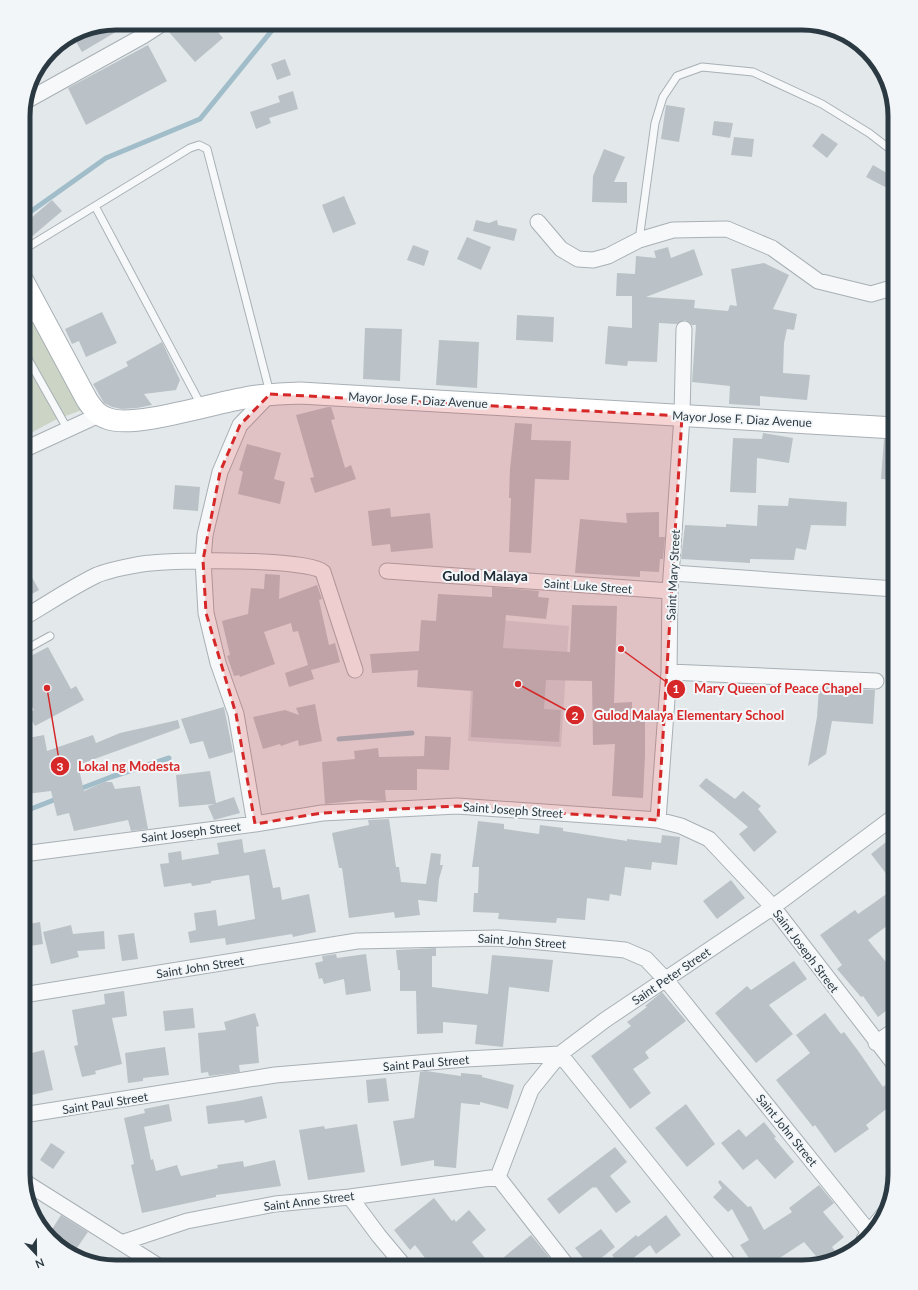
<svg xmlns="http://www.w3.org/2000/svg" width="918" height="1290" viewBox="0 0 918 1290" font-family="Lato,sans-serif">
	<rect width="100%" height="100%" fill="#e3e8eb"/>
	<path fill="#d1d7dc" d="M475,618L569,626L561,747L468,741Z"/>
	<path fill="#ccd4c5" d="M23,291L87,408L55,420L23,437Z"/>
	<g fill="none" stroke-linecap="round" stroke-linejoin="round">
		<path stroke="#a0bdc9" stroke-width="5" d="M23,217L106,158L200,119L278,23
			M339,739L412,733
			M77,790L111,777L169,758
			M23,812L59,798"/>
	</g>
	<path fill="#bac2c7" d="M116,23H131L82,52L72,35L80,30Z
		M179,23H210L223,38L195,62L169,32Z
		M148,45L167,81L86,125L68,88Z
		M285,59L291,75L277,80L271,64Z
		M293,91L298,109L269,118L271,123L256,129L250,112L280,102L278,96Z
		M666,105L685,108L679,142L661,139Z
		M714,121L733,123L730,138L712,135Z
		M822,133L838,144L827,158L812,146Z
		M734,137L754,139L752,157L731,155Z
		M604,149L625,157L614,182H627V203L592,202L593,176Z
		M873,165L892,176L885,187L866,177Z
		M344,196L356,224L333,233L322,205Z
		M52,200L62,211L23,244V225Z
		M476,220L489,223L497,220L498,225L517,229L514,241L473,231Z
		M467,237L491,247L481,270L457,259Z
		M413,245L429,251L424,266L407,260Z
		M668,247L671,258L694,249L703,275L646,297L695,300L694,308L728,311L730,305L737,306L731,269L764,263L789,275L773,309L797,314L794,330L787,329L784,343L783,373L810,375L807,400L760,396V406L729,404L730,386L692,382L696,325H692L685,320L677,324L659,323L657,362L628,361L627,366L605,364L608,326L632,328V296H616L617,273L635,274L636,256L656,258L654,251Z
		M102,312L117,343L86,357L79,341L72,344L65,329Z
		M517,315L554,317L553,342L516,340Z
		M365,328L402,329L400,381L363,379Z
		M439,340L479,342L477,388L436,385Z
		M162,342L180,380L176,390L144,394L152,405L137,408L122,409L112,407L104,403L93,384L128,366L126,362Z
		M328,407H331L335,419L331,420L345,468L351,465L356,479L315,493L310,478L314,477L296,415Z
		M515,423L532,424L531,440L571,441L569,480L535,479L531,553L509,552L511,498H509L510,469Z
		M763,433L793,438L789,463L757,458L756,493L730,492L733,438L762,439Z
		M884,439L895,440V480L881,479Z
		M247,444L281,453L274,479L285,482L280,504L238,494L243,472L239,470Z
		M175,485L200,487L198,511L173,509Z
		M789,498L847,502L846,526L811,525L806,550L796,548L794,560L750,559V563L681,559L685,525L726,527V524L757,526L758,505L788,506Z
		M390,508L391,517L430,513L433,548L391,552L390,544L372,546L368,511Z
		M659,512V537H665L663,559H660L659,572L640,571V577L575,573L580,519L627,523L626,513Z
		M23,561L39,590L23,599Z
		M265,574L280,575L279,599L317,585L322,599L319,600L329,645L335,643L340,662L311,670L314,679L289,687L285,673L308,665L298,631L293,632L291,623L264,632L275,664L240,677L239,675L234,676L227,656L230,655L222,621L248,614L251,588L264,589Z
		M492,587L539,591L538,597L549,598L546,619L506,615L503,648L570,652L572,605L617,606L614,703L632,702V718H645V756L643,798L612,796L615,744L593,745L592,681L546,680L544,709L561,710L559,742L471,737L473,691L417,687L418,670L372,673L370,654L419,651L421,620L436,621L438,594L492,597Z
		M48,647L71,689L76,686L84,700L35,726L28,714L34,710L23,690V660Z
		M819,688L875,690L873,724L832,721L826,754L808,766L817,717Z
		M315,704L322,741L299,746L298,740L281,746L280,744L263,749L253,717L285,710L299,715L296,708Z
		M224,707L233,752L209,759L203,741L190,744L181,719Z
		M178,720L180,728L78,765L84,791L104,782H112L115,789L140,786L148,829L131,831L128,820L74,831L69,813L57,816L51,791L26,794L23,766V739L44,735L47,751L93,735L96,743L120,733Z
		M425,736L451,737L449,770L417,769V790H385L386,801L360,800L325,804L322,762L355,759L354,751L378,748L379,757L424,756Z
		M210,771L216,803L234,797L240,813L214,820L208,806L214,804L179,807L176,775Z
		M706,778L735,799L743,791L761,806L758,809L777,832L754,852L739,834L748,827L699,786Z
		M389,819L396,867H399L401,882L426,884L431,853L441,854L440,865H443L439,879L437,902L418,900L420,915L395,918L394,912L349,918L342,868H339L332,833L369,825L368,820Z
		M478,821L504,824V829L539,834L540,825L563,828V831L627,841V839L661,843L662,835L680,837L677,865L652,862L651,870L625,867L621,896L610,894L609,901L587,898L585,920L557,918L556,923L498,919L499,913L473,912L474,893H478L479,867H472Z
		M895,835V885L871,854Z
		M242,839L244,853L265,849L273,888L280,887L282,900L309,894L316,932L293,937L292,934L226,945L225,938L190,943L188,932L196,930L194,913L216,910L218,926L255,919L249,875L211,881V883L192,886L191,883L164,887L160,864L169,863L168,853L181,851L182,860L219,854L217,843Z
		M731,880L745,898L717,919L703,901Z
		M895,888V920L868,940L886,962L895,955V1004L878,1017L863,996L861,997L837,969L842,965L820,935L855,910L858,914Z
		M40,922L43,944L23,947V925Z
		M71,925L73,934L104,931L105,949L77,951L79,957L51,964L43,932Z
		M134,933L138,959L122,961L118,935Z
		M436,948V956H432V987L488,994L492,955L553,960L549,992L509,987L503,1047L475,1044L477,1025L443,1022V1033L417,1034L416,991H400V970H398L396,950Z
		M336,954L337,958L366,954L371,991L346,995L344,979L324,984L322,978L319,979L315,963L323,961L322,956Z
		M794,961L807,979L769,1005L793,1034L756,1063L715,1013L747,986L751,990Z
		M124,991L127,1016L112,1018L122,1064L95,1071L96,1074L82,1077L74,1046L78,1045L72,1010L105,1004L104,994Z
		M662,992L686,1021L645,1052L649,1058L633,1069L651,1093L630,1109L591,1056L631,1026L627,1022L647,1007L645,1006Z
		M193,1008L195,1028L165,1031L163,1011Z
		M255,1013L259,1026L256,1027L259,1063L239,1065L240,1072L209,1076L208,1072L201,1073L198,1033L226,1030L224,1022Z
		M825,1013L841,1034L844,1032L859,1052L883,1087L885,1085L895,1097V1102L866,1125L869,1129L835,1153L815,1125L813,1127L776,1080L810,1053L796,1035Z
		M165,1047L169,1075L143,1078V1081L128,1083L125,1053Z
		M44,1050L53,1090L23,1097V1055Z
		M426,1071L461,1076V1073L482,1075V1077L514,1085L508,1109L480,1102V1105L461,1103L456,1168L434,1166V1160L401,1166L393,1121L414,1118L420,1072Z
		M386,1078L389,1101L368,1103L366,1080Z
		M262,1096L267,1118L245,1123L244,1120L208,1124L206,1106L238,1101Z
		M169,1104L172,1121L144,1127L151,1160L153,1159L156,1171L177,1165L181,1176L218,1168L217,1165L243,1161L244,1167L275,1160L281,1186L216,1195V1197L142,1213L131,1165L134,1164L124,1118L145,1113L144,1109Z
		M686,1104L715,1144L687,1167L655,1128Z
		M764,1122L776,1137L774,1138L794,1162L775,1179L757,1159L743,1170L721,1143L739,1129L746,1137Z
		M357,1124L365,1172L308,1180L299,1130L324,1126L325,1129Z
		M51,1143L65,1152L53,1169L40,1160Z
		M615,1147L627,1162L610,1176L631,1202L616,1213L596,1187L594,1188L593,1187L559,1214L547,1199Z
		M720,1180L748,1207L751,1206L764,1230L792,1212L789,1208L819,1185L834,1203L823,1212L844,1237L832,1247L840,1257L821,1262L804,1242L766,1267H755L740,1245L749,1240L732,1209L728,1212L713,1197L722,1188L718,1182Z
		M434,1198L452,1221L454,1219L456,1222L469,1210L486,1230L472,1242L492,1267L531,1235L549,1257L536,1267H432L415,1245L410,1250L394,1230Z
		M61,1215L88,1232L72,1255L49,1234Z
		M666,1215L681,1235L656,1254L650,1245L622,1267L612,1255L636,1235L638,1237Z
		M601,1229L615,1247L590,1267L575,1248Z"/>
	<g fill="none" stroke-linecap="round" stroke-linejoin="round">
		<defs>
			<path id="lane" d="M95,206L201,405
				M639,240L655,123L663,97L677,76L702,67L753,72L822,104L869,133L895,153
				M23,250L190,148L199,145L207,149L270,393
				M23,322L40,315
				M23,350L68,430
				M23,651L50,636"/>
			<path id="street" d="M26,101L143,36L163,23
				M538,222L561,249L578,259L593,260L608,256L639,240L673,230L727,229L772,248L818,281L871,294L895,287
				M23,450L99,415
				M387,571L670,591
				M673,573L895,589
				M23,618C47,604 72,587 97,575C109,570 138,564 151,563C176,560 309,558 323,572L355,670
				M669,672L876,681
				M658,820L669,672L670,591L682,416L684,329
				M255,824L236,714L218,663L206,613L203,560L205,535L220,472L240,425L270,394
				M23,854L255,824L322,813L457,806L658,820L681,826L709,839L773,907L895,1065
				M23,995L357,941L498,938L625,950L646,959L666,980L869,1232
				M876,1043L895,1030
				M23,1115L275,1075L466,1059L560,1054L731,1267
				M498,1177L531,1090L560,1054L605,1020L773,907L895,816
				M498,1177L568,1267
				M25,1182L160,1267
				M350,1197L379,1236L405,1267
				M864,1239L884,1214
				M124,1242L187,1221L275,1204L350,1197L498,1177"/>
			<path id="secondary" d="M23,281L87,400C93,409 98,416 109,419C135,428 214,403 245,398C263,394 281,394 300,393L895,428"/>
		</defs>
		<use href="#lane" stroke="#a8b0b5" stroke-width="9"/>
		<use href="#street" stroke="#a8b0b5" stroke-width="17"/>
		<use href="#secondary" stroke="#a8b0b5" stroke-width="23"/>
		<use href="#lane" stroke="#f6f8f9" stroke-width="7"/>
		<use href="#street" stroke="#f6f8f9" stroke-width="15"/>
		<use href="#secondary" stroke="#fff" stroke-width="21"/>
	</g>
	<path fill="#d62828" fill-opacity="0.2" stroke="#d62828" stroke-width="3" stroke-dasharray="8 5" stroke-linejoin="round" d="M270,394L682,416L658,820L457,806L322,813L255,824L236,714L206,613L203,560L220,472L240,425Z"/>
	<g text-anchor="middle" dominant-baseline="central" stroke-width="4" stroke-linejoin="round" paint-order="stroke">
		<g font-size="12" fill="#2b3942" stroke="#f3f6f8">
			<text transform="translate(418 400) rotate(3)">Mayor Jose F. Diaz Avenue</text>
			<text transform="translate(742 419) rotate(3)">Mayor Jose F. Diaz Avenue</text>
			<text transform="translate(673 575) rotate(-87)">Saint Mary Street</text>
			<text transform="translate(588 586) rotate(4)">Saint Luke Street</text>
			<text transform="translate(513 810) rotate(4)">Saint Joseph Street</text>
			<text transform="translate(191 832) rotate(-7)">Saint Joseph Street</text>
			<text transform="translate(522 941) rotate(4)">Saint John Street</text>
			<text transform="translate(806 951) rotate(53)">Saint Joseph Street</text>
			<text transform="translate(200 967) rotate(-9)">Saint John Street</text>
			<text transform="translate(671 976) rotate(-34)">Saint Peter Street</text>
			<text transform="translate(426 1063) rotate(-5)">Saint Paul Street</text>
			<text transform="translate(105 1103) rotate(-9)">Saint Paul Street</text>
			<text transform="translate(787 1130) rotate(51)">Saint John Street</text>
			<text transform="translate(309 1201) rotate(-7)">Saint Anne Street</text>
		</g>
		<g font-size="14" font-weight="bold" fill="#1d2a33" stroke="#f3f6f8">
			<text x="485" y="575">Gulod Malaya</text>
		</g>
	</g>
	<path d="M0 0H918V1290H0ZM116 30H802A86 86 0 0 1 888 116V1174A86 86 0 0 1 802 1260H116A86 86 0 0 1 30 1174V116A86 86 0 0 1 116 30Z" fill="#f3f6f8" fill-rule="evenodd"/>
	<path fill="none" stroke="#2b3942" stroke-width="5" d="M116 30H802A86 86 0 0 1 888 116V1174A86 86 0 0 1 802 1260H116A86 86 0 0 1 30 1174V116A86 86 0 0 1 116 30Z"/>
	<path fill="none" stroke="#d62828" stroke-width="1.5" d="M621 649L676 689M518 684L575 715M47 688L60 766"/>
	<g fill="#d62828" stroke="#f3f6f8" stroke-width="1.5">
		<circle cx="621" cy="649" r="4"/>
		<circle cx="518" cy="684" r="4"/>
		<circle cx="47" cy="688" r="4"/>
		<circle cx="676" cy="689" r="10"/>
		<circle cx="575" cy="715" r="10"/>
		<circle cx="60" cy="766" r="10"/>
	</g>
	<g font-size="12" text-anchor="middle" font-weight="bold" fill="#fff">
		<text x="676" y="693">1</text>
		<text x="575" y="720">2</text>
		<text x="60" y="771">3</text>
	</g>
	<g font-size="13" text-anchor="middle" font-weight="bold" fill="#d62828" stroke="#f3f6f8" stroke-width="4" stroke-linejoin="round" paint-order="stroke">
		<text x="778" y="693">Mary Queen of Peace Chapel</text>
		<text x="689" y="720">Gulod Malaya Elementary School</text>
		<text x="129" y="771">Lokal ng Modesta</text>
	</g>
	<g transform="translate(36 1254) rotate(158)" stroke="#f3f6f8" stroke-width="3" paint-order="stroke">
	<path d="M0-3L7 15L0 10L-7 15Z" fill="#2b3942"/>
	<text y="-6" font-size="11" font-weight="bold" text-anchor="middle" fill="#2b3942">N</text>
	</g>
</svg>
